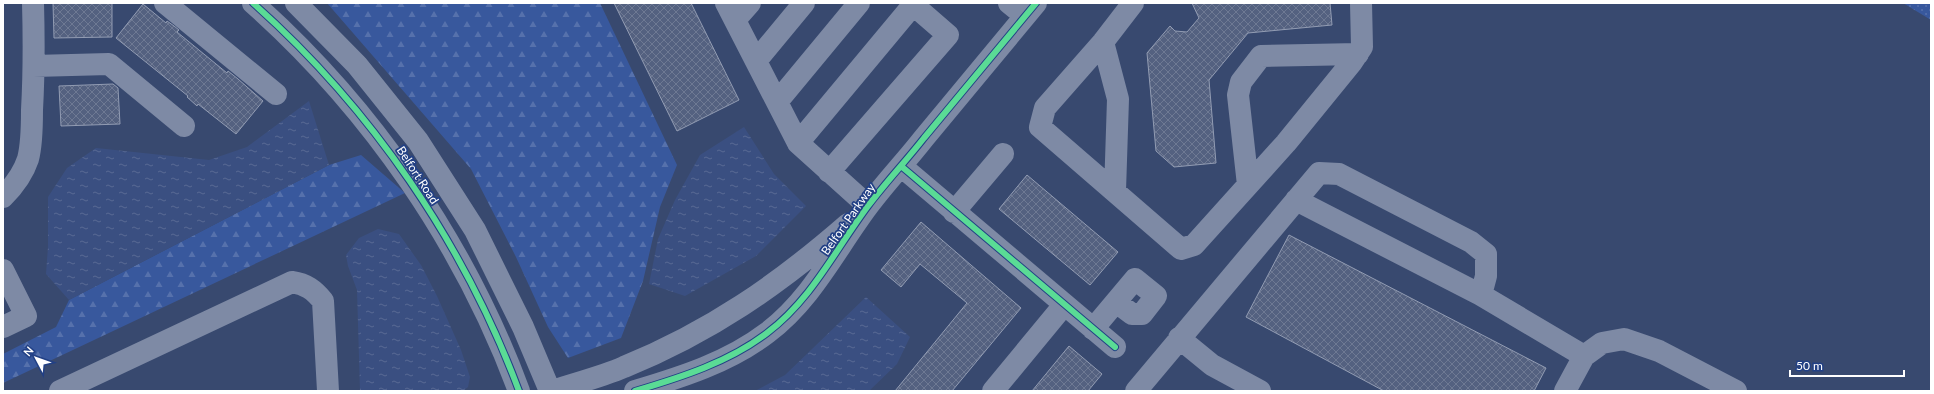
<svg xmlns="http://www.w3.org/2000/svg" width="1934" height="394" viewBox="0 0 1934 394" font-family="Lato,sans-serif">
	<defs>
		<pattern id="forest-firs" width="22" height="20" patternUnits="userSpaceOnUse"><rect width="22" height="20" fill="#38589d"/><path d="M5 1l3.5 6h-7zM16 11l3.5 6h-7z" fill="#5671ac"/></pattern>
		<pattern id="park-dots" width="8" height="8" patternUnits="userSpaceOnUse"><rect width="8" height="8" fill="#38589d"/><path d="M2 2h.1M6 6h.1" fill="none" stroke="#5671ac" stroke-width="1.8" stroke-linecap="round"/></pattern>
		<pattern id="water-ripples" width="26" height="14" patternUnits="userSpaceOnUse"><rect width="26" height="14" fill="#3a4f81"/><path d="M2 4q2-2 4 0t4 0M15 11q2-2 4 0t4 0" fill="none" stroke="#586994"/></pattern>
		<pattern id="building-cross-hatch" width="8" height="8" patternUnits="userSpaceOnUse"><rect width="8" height="8" fill="#546180"/><path d="M0 0l8 8M0 8l8-8" fill="none" stroke="#6e7993"/></pattern>
	</defs>
	<rect width="100%" height="100%" fill="#38496f"/>
	<path fill="url(#forest-firs)" d="M327,3H600L677,165L660,207L643,281L621,338L568,358L548,327L516,257L471,169Z
		M361,155L405,193L3,383V354L56,327L69,300L329,165Z"/>
	<path fill="url(#park-dots)" d="M1903,3H1931V20Z"/>
	<path fill="url(#water-ripples)" d="M309,101L329,165L69,300L46,274L48,247V197L67,168L96,148L209,160L247,147Z
		M744,127L774,174L806,206L756,256L685,296L649,284L658,239L675,200L700,155Z
		M378,229L399,234L421,265L437,296L461,350L470,377L468,387L463,391H360L357,290L348,266L346,255L359,238Z
		M866,297L910,337L897,364L869,391H755L785,375Z"/>
	<path fill="url(#building-cross-hatch)" stroke="#929cb3" d="M53,3H112V37L54,38Z
		M614,3H691L739,100L677,131Z
		M1192,3H1330L1332,25L1248,33L1209,80L1216,163L1174,167L1156,151L1147,53L1170,26L1175,31L1187,32L1199,18Z
		M143,4L166,23L167,21L174,26L179,30L177,32L227,73L228,71L238,79L263,101L236,134L198,104L197,106L187,97L188,96L116,38Z
		M113,84L118,88L120,124L61,126L59,86Z
		M1027,175L1118,252L1090,285L999,209Z
		M921,222L1021,308L952,391H895L967,303L920,264L901,287L881,270Z
		M1289,235L1546,368L1534,391H1384L1246,317Z
		M1069,346L1102,374L1088,391H1032Z"/>
	<g fill="none" stroke-linecap="round" stroke-linejoin="round">
		<path stroke="#7e8aa5" stroke-width="22" d="M165,3L276,94
			M253,3C371,108 464,243 519,391
			M296,3L357,65L418,141L475,230L523,327L550,391
			M726,3L798,143L868,206
			M1009,3L1025,16
			M1133,3L1103,42L1045,108L1040,127L1181,249L1194,245L1286,143L1352,62L1362,47L1361,3
			M735,20L750,3
			M1103,42L1118,99L1115,191
			M756,61L804,3
			M34,66L109,64L184,126
			M777,102L859,3
			M798,143L913,5
			M901,166L1115,347
			M829,172L948,35L911,3
			M1248,185L1238,95L1241,82L1261,56L1358,54
			M3,197C14,186 23,174 28,159C32,144 32,126 32,110C34,74 34,39 33,3
			M1296,200L1481,295L1584,356L1565,391
			M954,212L1003,154
			M3,270L26,316L3,327
			M1093,329L1135,279L1156,296L1142,314H1132L1116,302
			M1179,338L1212,365L1260,391
			M1584,356L1602,343L1624,339L1659,351L1736,391
			M60,391L292,282C306,284 314,290 323,301L328,391
			M552,391C576,383 601,377 624,367C710,332 778,285 848,224
			M635,391C682,377 729,362 767,333C812,299 835,250 868,206C886,182 906,161 924,138C961,93 999,48 1036,3
			M993,391L1064,305
			M1136,391L1319,173L1339,174L1471,242L1486,254V276L1481,295"/>
		<defs>
			<path id="cycleway" d="M253,3C371,108 464,243 519,391
				M901,166L1115,347
				M635,391C682,377 729,362 767,333C812,299 835,250 868,206C886,182 906,161 924,138C961,93 999,48 1036,3"/>
		</defs>
		<use href="#cycleway" stroke="#224085" stroke-width="8"/>
		<use href="#cycleway" stroke="#5adb95" stroke-width="6"/>
	</g>
	<g text-anchor="middle" dominant-baseline="central" stroke-width="3.5" stroke-linejoin="round" paint-order="stroke">
		<g font-size="12" fill="#fff" stroke="#224085">
			<text transform="translate(418 175) rotate(57)">Belfort Road</text>
			<text transform="translate(848 219) rotate(-55)">Belfort Parkway</text>
		</g>
	</g>
	<rect width="1934" height="394" fill="none" stroke="#ffffff" stroke-width="8"/>
	<g transform="translate(36 358) rotate(311)" stroke="#224085" stroke-width="3" paint-order="stroke">
	<path d="M0-3L7 15L0 10L-7 15Z" fill="#ffffff"/>
	<text y="-6" font-size="11" font-weight="bold" text-anchor="middle" fill="#ffffff">N</text>
	</g>
	<path d="M1790 370v6h114v-6" fill="none" stroke="#ffffff" stroke-width="2"/>
	<text x="1796" y="370" font-size="12" fill="#ffffff" stroke="#224085" stroke-width="3" paint-order="stroke">50 m</text>
</svg>
